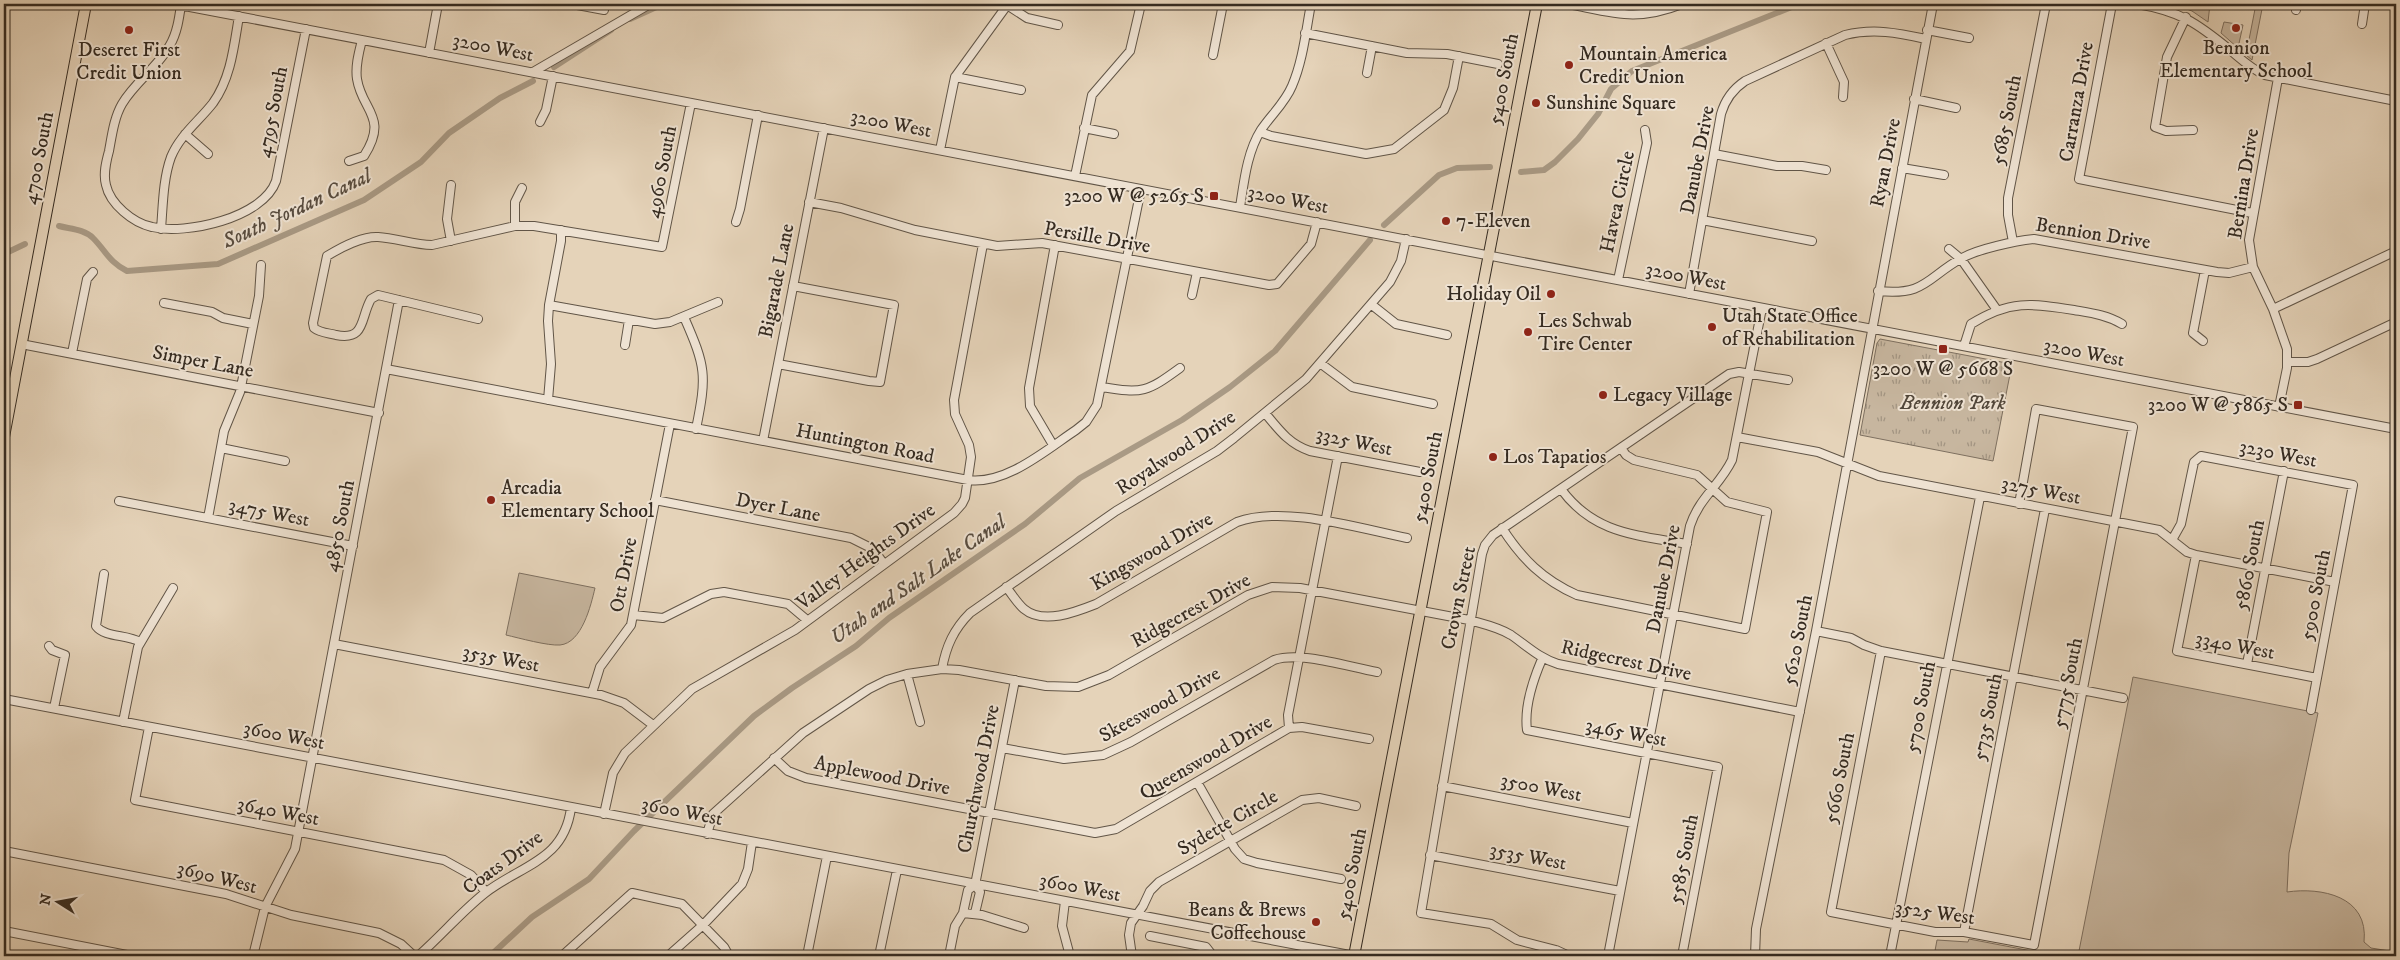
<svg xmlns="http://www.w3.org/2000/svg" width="2400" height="960" viewBox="0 0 2400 960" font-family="'IM FELL DW Pica',serif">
	<defs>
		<pattern id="park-tufts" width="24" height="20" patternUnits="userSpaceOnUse" patternTransform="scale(1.25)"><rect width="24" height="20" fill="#c7b69f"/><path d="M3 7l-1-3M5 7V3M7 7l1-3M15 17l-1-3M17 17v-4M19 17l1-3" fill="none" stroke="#a29481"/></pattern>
	</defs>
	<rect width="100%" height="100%" fill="#e5d3b9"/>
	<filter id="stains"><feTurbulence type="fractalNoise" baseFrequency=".004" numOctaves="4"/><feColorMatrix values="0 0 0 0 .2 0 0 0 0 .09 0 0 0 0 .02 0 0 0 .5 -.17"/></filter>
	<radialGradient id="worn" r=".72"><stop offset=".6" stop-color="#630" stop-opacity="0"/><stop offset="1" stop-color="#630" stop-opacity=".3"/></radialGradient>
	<path fill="#c7b69f" stroke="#7e7060" d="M2173,4L2202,6L2204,4H2210L2208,22L2192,11Z
		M2256,4H2263L2252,60L2246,55Z
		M2224,22L2243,25L2238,48L2221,33Z
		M519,573L595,588C591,605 582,643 560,645C548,646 519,638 506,635Z
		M2133,677L2318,713L2289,853L2287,892C2321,887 2369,896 2364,942L2371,948L2396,952V956H2078Z
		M1969,939L2058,956H1934L1937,940L1968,942Z"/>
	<path fill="url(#park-tufts)" stroke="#7e7060" d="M1880,339L2012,364L1993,461L1860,435L1877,343Z"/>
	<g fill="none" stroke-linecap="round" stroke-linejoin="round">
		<path stroke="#a99a85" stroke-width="6" d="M630,19L663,4
			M554,67L611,30
			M1521,172L1544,170L1555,162L1578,139L1598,114L1611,89L1632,71L1799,4
			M1384,225L1439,175L1457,168L1490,167
			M59,226C70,229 84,229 93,238C106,251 109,262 127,271L218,264L364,200L421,162L449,133L500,98L533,81
			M4,254L25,244
			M490,956L532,917L589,879L634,831L754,716L792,688L856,646L889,618L1025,524L1080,478L1182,420L1230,387L1275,351L1370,240"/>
		<defs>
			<path id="minor" d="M174,4L2396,429
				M572,4L604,10
				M1568,4C1615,13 1636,22 1682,4
				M2112,4L2079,179L2252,213
				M2137,4C2180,11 2197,23 2230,50C2241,59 2251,69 2265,75L2396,101
				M181,5C179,19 177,33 170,45C158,67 135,82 122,104C114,118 112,135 109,151C106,162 103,174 106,185C110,204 133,223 152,227C186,235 263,218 276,181L306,29
				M1007,5L1027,18L1058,25
				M2296,10L2297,4
				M2186,17L2167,57L2155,127L2166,131L2193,130
				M2362,24L2365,4
				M1927,30L1969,38
				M1305,33L1407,53L1447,54L1498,64
				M1826,43L1844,82L1843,97
				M429,53L438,4
				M1213,55L1223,4
				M533,72L650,4
				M1367,73L1372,46
				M955,77L1021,90
				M2278,78L2249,240L2253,267L2273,309L2287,349V368L2279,407
				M1914,99L1956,108
				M540,122L546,110L553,76
				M1084,128L1114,134
				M1260,132L1271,136L1366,154L1394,149L1444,110L1453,88L1459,56
				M185,134L208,154
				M940,150L955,77L1008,4
				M1714,154L1777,166H1802L1826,170
				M349,161L364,156C389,117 362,111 357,79C355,66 359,52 362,40
				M1902,168L1944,175
				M1075,176L1092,95L1130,51L1141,4
				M451,185L447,219L451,241
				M809,202L841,208L915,230L997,246L1042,243L1269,285L1277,284L1311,244L1317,222
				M1240,207C1244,182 1247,152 1261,130C1271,115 1285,103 1292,86C1303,61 1306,30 1311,4
				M1702,220L1812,241
				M736,222L740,209L758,115
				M515,226V202L522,188
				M161,229C163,205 163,179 171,157C180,135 199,121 213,103C231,78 234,46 239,16
				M2013,242L2008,215V198L2046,4
				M1949,249L1961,259L1997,310
				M1618,280L1647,143L1645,130
				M1878,291C1926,296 1926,278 1962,258C1978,249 2015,241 2034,239L2217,272L2229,273L2253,267
				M1689,294L1721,114C1725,100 1733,89 1745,81L1845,35C1874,28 1898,33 1926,39
				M1192,295L1197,272
				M164,303L212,312L223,318L253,324
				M549,305L655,324L670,322L718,302
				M1372,305L1396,324L1447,335
				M2273,309L2396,251
				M684,317C706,367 707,375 696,429
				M478,319L378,295L371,299C360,318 366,341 336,335C329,333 320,333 314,328L313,323L327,256C340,248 363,236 378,237C396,238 414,245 432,245L515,226H534L662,247L691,103
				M2203,341L2193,333L2205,270
				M21,344L379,413
				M625,345L629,320
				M1964,346L1971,324C2009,300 2032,303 2074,310C2091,313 2107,315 2122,324
				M72,353L87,279L93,272
				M2288,362H2308L2317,359L2396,322
				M1320,363L1352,387L1433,404
				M778,364L869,381L880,382L894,305L793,286
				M386,369L968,480C1006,485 1046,450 1076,430L1086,422L1097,405L1141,189
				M1102,387C1143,394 1147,392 1180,368
				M548,400L551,364L548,321L549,305L561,241V230
				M1265,413C1279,430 1289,444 1310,451L1420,472
				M1737,437L1818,452L1879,476L2159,530L2187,552L2196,555L2335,582
				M763,441L824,128
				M1053,445L1030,406L1029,388L1055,245
				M221,448L285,461
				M1561,489C1594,534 1636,535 1687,544
				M655,500L851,538L873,549L884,564
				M119,501L353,546
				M208,518L224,431L240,392L259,296L261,265
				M1502,528C1522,559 1543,580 1577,595L1745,629L1767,512L1727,502L1697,475L1634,460L1626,455L1621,448
				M2172,540L2181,524L2194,462L2201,456L2353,485L2311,710
				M2196,555L2177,651L2317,678
				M104,574L96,626C105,638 127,634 140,642
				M1006,587C1012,594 1017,603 1024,609C1043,625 1076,612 1096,604L1237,522C1284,505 1357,528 1407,538
				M633,615L663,618L711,594L724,592L788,604L807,620
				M1816,631L1851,638L1864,645L1881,651L2123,698
				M334,644L601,695L624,703L653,725
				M49,646L52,650L65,655L54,708
				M1881,651L1831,912L1935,932H1964L2034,945L2133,427L2036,409L2019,504
				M1542,659C1533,680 1524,707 1527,730L1718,767L1682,956
				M2247,664L2284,471
				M942,669C946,646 954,629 970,613L1116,511L1217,451L1234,438L1306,379L1390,282L1401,261L1406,239
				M907,674L920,722
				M592,693L600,667L631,625L670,424
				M4,699L1355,956
				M123,722L138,647L173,588
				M149,727L135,800L444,860L471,875L486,892
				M1289,728L1288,715L1338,456
				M1002,748L1064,759L1103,755L1131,742L1274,660C1302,651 1348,667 1377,672
				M774,758L788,771L806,778L1095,833L1116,829L1289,728L1302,727L1369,739
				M1197,782L1235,849L1244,859L1257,863L1341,879
				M1442,786L1633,823
				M604,814L613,773L625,753L692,689L795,630L954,513L962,504L965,498L971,457L969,445L955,414L954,400L983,244
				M707,834L713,814L803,733L869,689L887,680L907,674L942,669L959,670L1046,686L1078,687L1109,675L1248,595L1272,587L1300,588L1469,620C1483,624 1498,627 1511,635C1527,646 1539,658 1558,664L1800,712
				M4,851L226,894L291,915L379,933L401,944L414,956
				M1430,855L1620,891
				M975,885L1015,680
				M1065,901L1062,926L1070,956
				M963,913L968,890L975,885
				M975,913L980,892L975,885
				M4,931L132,956
				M1964,932L2045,509
				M1150,936L1206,947L1213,956
				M253,956L265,907L295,849L399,300
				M418,956C441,936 461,912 485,893C521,865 564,861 571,808
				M562,956L632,893L682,904L724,947L729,956
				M668,956L703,925L742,884L748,869L752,842
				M807,956L827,856
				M879,956L897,870
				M949,956L955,926L963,913L982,915L1024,928
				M1132,956L1129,935L1131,923L1143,906L1150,891L1159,882L1302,800L1319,798L1356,806
				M1569,956L1556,950L1517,940L1491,924L1421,913L1482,554L1485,545L1493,535L1729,374L1739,372L1788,380
				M1608,956L1690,526C1699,498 1720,485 1732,460L1762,308
				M1755,956L1756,929L1816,631L1933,4
				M1890,956L1980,497"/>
			<path id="major" d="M4,437L86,4
				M1354,956L1537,4"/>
		</defs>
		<use href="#minor" stroke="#615547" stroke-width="10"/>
		<use href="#major" stroke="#352b21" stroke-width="12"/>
		<use href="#minor" stroke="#eee2d2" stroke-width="8"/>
		<use href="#major" stroke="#e5d3b9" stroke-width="10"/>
	</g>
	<g fill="#8f2418" stroke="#eee2d2" stroke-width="2">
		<circle cx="2236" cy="28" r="5"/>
		<circle cx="129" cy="30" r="5"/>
		<circle cx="1569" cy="65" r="5"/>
		<circle cx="1536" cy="103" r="5"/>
		<rect x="1209" y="191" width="10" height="10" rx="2.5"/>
		<circle cx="1446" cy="221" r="5"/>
		<circle cx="1551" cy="294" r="5"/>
		<circle cx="1712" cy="327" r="5"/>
		<circle cx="1528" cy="332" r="5"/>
		<rect x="1938" y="344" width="10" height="10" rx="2.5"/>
		<circle cx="1603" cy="395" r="5"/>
		<rect x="2293" y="400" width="10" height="10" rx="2.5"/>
		<circle cx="1493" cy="457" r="5"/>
		<circle cx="491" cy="500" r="5"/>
		<circle cx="1316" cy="922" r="5"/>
	</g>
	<g text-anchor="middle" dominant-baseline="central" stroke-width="4" stroke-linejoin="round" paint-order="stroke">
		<g font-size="20" fill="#352b21" stroke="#eee2d2">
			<text transform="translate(493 48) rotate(11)">3200 West</text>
			<text transform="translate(1504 79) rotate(-79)">5400 South</text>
			<text transform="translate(2077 102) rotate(-80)">Carranza Drive</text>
			<text transform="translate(273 112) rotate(-79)">4795 South</text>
			<text transform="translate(2007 120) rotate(-79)">5685 South</text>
			<text transform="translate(891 124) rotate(11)">3200 West</text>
			<text transform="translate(39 158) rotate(-79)">4700 South</text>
			<text transform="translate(1698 160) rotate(-79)">Danube Drive</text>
			<text transform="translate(1886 163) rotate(-79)">Ryan Drive</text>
			<text transform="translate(662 172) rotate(-79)">4960 South</text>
			<text transform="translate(2244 184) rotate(-81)">Bernina Drive</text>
			<text transform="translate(1288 200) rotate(11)">3200 West</text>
			<text transform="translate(1618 202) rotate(-78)">Havea Circle</text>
			<text transform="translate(2093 234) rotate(9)">Bennion Drive</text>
			<text transform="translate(1097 238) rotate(10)">Persille Drive</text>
			<text transform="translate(1686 277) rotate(11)">3200 West</text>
			<text transform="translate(777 281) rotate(-79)">Bigarade Lane</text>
			<text transform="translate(2084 353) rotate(11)">3200 West</text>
			<text transform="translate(203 362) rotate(11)">Simper Lane</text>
			<text transform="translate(1354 442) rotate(12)">3325 West</text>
			<text transform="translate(865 444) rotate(11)">Huntington Road</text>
			<text transform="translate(1176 453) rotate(-33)">Royalwood Drive</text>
			<text transform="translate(2278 454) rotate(11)">3230 West</text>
			<text transform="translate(1428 477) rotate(-79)">5400 South</text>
			<text transform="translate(2041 491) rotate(11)">3275 West</text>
			<text transform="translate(778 508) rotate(11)">Dyer Lane</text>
			<text transform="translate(269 513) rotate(11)">3475 West</text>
			<text transform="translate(340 526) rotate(-79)">4850 South</text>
			<text transform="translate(1152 552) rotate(-30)">Kingswood Drive</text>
			<text transform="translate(866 557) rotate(-36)">Valley Heights Drive</text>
			<text transform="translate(2250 565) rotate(-79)">5860 South</text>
			<text transform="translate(624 575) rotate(-79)">Ott Drive</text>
			<text transform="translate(1664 579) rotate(-79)">Danube Drive</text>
			<text transform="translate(2316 595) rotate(-79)">5900 South</text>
			<text transform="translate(1459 598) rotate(-78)">Crown Street</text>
			<text transform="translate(1191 611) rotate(-29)">Ridgecrest Drive</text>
			<text transform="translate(1798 640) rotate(-79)">5620 South</text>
			<text transform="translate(2235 646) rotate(11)">3340 West</text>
			<text transform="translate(501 659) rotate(11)">3535 West</text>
			<text transform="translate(1626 661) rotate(12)">Ridgecrest Drive</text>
			<text transform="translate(2068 683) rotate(-79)">5775 South</text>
			<text transform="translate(1160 705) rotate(-29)">Skeeswood Drive</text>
			<text transform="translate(1921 707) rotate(-79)">5700 South</text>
			<text transform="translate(1988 717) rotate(-79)">5735 South</text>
			<text transform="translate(1626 733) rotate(11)">3465 West</text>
			<text transform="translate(284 736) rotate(11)">3600 West</text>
			<text transform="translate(1206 758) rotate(-30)">Queenswood Drive</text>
			<text transform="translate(882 776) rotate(11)">Applewood Drive</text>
			<text transform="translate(1840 778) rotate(-79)">5660 South</text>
			<text transform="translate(979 779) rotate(-79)">Churchwood Drive</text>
			<text transform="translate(1541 788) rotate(11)">3500 West</text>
			<text transform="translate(278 812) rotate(11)">3640 West</text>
			<text transform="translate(682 812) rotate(11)">3600 West</text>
			<text transform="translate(1228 823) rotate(-30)">Sydette Circle</text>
			<text transform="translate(1528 857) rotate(11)">3535 West</text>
			<text transform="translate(1684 859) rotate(-79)">5585 South</text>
			<text transform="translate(503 863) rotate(-36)">Coats Drive</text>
			<text transform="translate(1352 874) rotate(-79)">5400 South</text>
			<text transform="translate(217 878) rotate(14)">3690 West</text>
			<text transform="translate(1080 888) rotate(11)">3600 West</text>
			<text transform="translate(1935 913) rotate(8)">3525 West</text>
		</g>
		<g font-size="20" fill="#352b21" stroke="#eee2d2" text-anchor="start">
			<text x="2236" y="48" text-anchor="middle">Bennion<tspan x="2236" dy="23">Elementary School</tspan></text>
			<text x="129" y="50" text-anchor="middle">Deseret First<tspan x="129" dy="23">Credit Union</tspan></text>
			<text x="1579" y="54">Mountain America<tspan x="1579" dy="23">Credit Union</tspan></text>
			<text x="1546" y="103">Sunshine Square</text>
			<text x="1204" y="196" text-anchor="end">3200 W @ 5265 S</text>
			<text x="1456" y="221">7-Eleven</text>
			<text x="1541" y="294" text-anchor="end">Holiday Oil</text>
			<text x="1722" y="316">Utah State Office<tspan x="1722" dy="23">of Rehabilitation</tspan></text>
			<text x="1538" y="321">Les Schwab<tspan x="1538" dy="23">Tire Center</tspan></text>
			<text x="1943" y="369" text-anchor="middle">3200 W @ 5668 S</text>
			<text x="1613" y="395">Legacy Village</text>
			<text x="2288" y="405" text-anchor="end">3200 W @ 5865 S</text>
			<text x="1503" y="457">Los Tapatios</text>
			<text x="501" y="488">Arcadia<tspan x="501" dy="23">Elementary School</tspan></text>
			<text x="1306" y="910" text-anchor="end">Beans &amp; Brews<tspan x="1306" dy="23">Coffeehouse</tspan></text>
		</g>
		<g font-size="20" font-style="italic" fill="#52473a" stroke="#eee2d2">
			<text x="1953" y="403">Bennion Park</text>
		</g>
		<g font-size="21" font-style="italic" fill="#584c3f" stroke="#eee2d2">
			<text transform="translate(297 209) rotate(-25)">South Jordan Canal</text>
			<text transform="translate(918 580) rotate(-35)">Utah and Salt Lake Canal</text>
		</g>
	</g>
	<rect width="2400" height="960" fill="none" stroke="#e5d3b9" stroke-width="20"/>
	<rect x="5" y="5" width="2390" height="950" fill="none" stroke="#352b21" stroke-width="2.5"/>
	<rect x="10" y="10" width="2380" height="940" fill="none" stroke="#352b21"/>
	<g transform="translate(58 902) rotate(281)" stroke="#eee2d2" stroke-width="4" paint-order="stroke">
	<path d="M0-4L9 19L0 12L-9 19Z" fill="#352b21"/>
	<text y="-8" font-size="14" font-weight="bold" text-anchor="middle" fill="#352b21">N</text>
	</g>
	<rect width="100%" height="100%" filter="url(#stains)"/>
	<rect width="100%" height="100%" fill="url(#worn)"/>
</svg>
